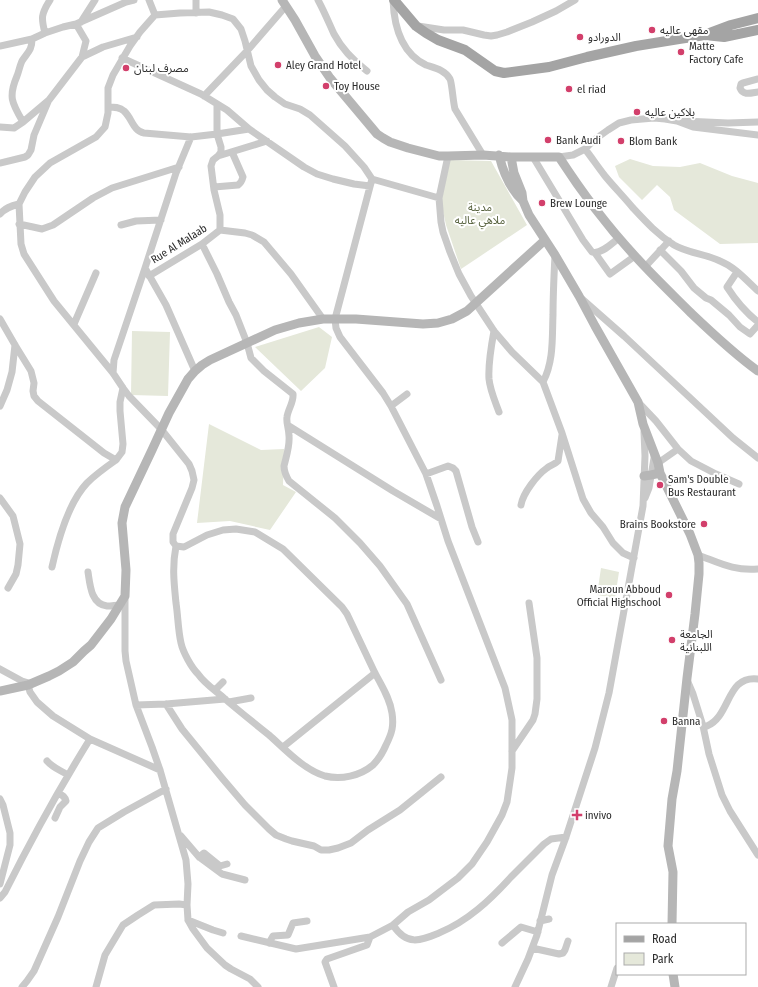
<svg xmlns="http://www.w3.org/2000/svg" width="758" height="987" viewBox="0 0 758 987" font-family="'Fira Sans Condensed','Noto Sans Arabic',sans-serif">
	<rect width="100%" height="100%" fill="#fff"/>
	<path fill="#e5e8da" d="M630,159L653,166L680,167L700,163L732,176L758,183V243L720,244L674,210L670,197L657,185L642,200L619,177L615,166Z
		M450,160L491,161L527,225L461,269L446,225L441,202Z
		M319,327L332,337L325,368L301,391L255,347Z
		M132,331L170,332L168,396L131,395Z
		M209,424L261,450L284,449L283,485L296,492L270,530L230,521L197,523Z
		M601,568L619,572L615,598L597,595Z"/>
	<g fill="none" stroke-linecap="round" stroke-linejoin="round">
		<path stroke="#c9c9c9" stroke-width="7" d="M134,0L126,2L76,24L63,27L45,33L32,39C32,50 28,52 22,61C20,65 19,71 17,76C8,97 12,103 23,122L49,100L82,57L103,47L137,37
			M149,0L155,15L180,13L209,12L222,15L233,19L241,29L245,41L251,66L259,80L267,90L275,97L285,104L300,109L310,115L345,146L364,167L372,179L439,198L448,156
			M196,0V13
			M318,0C324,11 329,23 334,34C342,49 355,62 367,71
			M393,0C394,26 401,53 426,65C435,68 445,70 450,79C452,83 453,102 455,109L483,155
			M155,15L140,32L130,46L113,75L108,88V113L105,127L96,137L50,163L35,177L25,192L19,204L21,244L24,254L54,301L113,373L123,388L129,396L161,429L189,464L192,471L194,480L192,488L173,534V542L176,546C172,567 174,583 176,603C178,616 178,630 181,643C183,652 191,667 198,674C205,684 216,691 225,699C239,711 254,723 269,735C285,749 304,770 325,776C341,780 360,776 373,765C379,759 383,752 386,745C392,733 394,726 392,713C390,698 381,685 374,671C365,652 356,633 347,614L342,607L283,549L255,532L236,529L223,530L207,535L184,547L176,546
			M81,22L95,0
			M76,24L86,41L82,57
			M418,26L444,30H463L484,35L491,36L497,35L507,32L532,22L556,11L575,0
			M45,33C41,18 41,14 50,0
			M0,46L32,39
			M122,58L201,94L227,110L249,129L304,167L317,174L333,179L354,184L370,186
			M758,79L743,83L741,84L740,88C743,96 751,93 758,92
			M204,96L247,51L286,6
			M217,104V134L221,147V152L218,156L213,160L211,166L214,190L220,215V230L245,233L252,235L264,242L291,274L323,319
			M108,107C114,107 120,107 124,111C132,118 133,131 144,133L191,137L217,134L249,129
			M684,121L728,123L758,122
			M0,127L14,128L23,122
			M191,137L176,173L145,268L166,305L195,371
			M585,149C592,158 598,167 605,176C614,187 624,197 633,208C646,222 658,235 674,245C688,253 705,254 720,261C735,267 746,280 758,291
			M218,156L267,141
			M533,157L583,240L592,252C601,255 612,243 619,238
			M559,157L573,155L585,149L594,140L608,130L619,123L631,120L654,118L665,119L677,121L693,127L758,135
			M0,163L25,157L28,155L31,150L34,135L48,102
			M372,179L335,319L336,328L340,337L383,393L391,406L426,474L437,506L448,541L505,688L512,720V768L507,802L502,815L487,842L472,864L458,878L429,900L408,912L393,925C407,946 419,941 439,933C468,921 490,900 511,877C522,866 533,855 544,844L551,839L566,837
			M214,187L238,185C241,183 242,181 243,177L232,152
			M439,198L441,222L443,232L450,252L459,274L471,296L494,331L512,352L543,382L562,433L583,499L591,513L603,527L613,543L623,553L634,558
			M0,214C5,208 11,206 19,204
			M19,224L33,227L42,229L53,225L93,198L112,188L179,167
			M121,225L136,221L161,220
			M202,244L217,274L229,302L236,315L247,343L251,358L264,371L293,394C294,402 288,409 287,417C286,423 289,429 289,436C290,446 286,457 284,466C284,472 286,476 289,481L335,518L360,543L380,566L407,604L441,680
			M660,250L681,271L694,288L706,298L711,300L729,315L740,327L750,334L758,325
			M595,253L610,274L635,256
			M645,267L669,241
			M737,272L727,287C736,301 745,312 758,322
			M149,276L202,244L220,230
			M582,299L624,336L733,438L758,458
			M0,319L15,345L31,371L34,383L33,391L34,396L38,401L104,453L116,460L122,452L123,444L120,411V402L123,388
			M74,324L96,273
			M494,331C491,347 488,363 489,379C490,390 495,401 499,412
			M113,373L114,360L145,268
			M543,382C554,361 552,337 553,315C553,295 554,275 555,255
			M638,402L656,421L678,449L691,461L716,474L739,484
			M0,406L7,390L12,372L15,345
			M391,406L407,394
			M289,426L393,491L441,519
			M658,463L678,449
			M426,474L448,466L453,468L456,471L472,527L478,542
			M0,498L13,516L20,544L18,565L16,574L8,588
			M645,498L649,488L654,458V453
			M521,505C523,493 537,475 547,468C550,465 554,465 558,461L562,435
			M698,555C720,563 733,571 758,569
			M52,567C58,540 68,503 87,483C96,474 106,467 116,460
			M88,572C90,585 91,604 107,606C112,606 116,605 120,605
			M0,669L22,681L32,684
			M687,680L693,694L703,726H707C731,716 726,675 758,679
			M28,685L30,692L37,702L53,716L90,739L160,770
			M215,690L223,682
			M229,702L251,698
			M166,704L182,729L222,778L245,805L269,829L276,835L286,839L292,841L314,846L321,850H329L338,848L351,843L368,830L400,810L441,777
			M136,705L166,704L225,699
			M703,726L709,754L722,795L730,811L758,855
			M283,747L375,673
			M512,751L533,720L535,714L537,699V658L529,603
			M47,761C53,768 60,770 68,775
			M0,799L3,805L10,833V845L0,884
			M55,818L60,807L66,801C65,796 62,795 58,793
			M181,836L199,857L222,874L245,880
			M199,857L204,853L220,866L227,864
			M0,898L5,892C31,840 59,789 90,739
			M187,905L188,920L193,929L207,948L225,965L231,969L250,979L258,987
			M188,920L213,930L223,933
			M540,921L549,919
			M241,936L296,949L370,937L393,925
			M269,943L273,936L288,935L293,923L307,921
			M502,943L521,927L538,932
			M532,948L559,954L563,953L565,950L568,941
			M22,987L27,981L34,971L58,917L80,861L89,842L98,828L124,812L166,789
			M96,987L105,955L123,925L138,915L154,905L179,904L187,905L188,884L186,860L160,770L152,747L136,705L126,661L125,651V596
			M334,987L325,962L327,959L367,945L370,937
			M515,987L528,959L537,935L552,875L566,837L595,748L609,693L643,506L645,456L644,432
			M611,987L617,968"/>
		<path stroke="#b6b6b6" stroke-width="9" d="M282,0L295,20L315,56L330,78L377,134L383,138L390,142L408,148L439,156H448L483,155L511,157H559C581,191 607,226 635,256C653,276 672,294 691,313C712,333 734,354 758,371
			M499,155C503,172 510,189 523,201
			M511,157L514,173L522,193L523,201L529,215L555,255L579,296L595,326L638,402L643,424L658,463L660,473L690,534L698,555L699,563V574L695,614L687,678L677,771L672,799L668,846L673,872L672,924
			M644,476L651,475L660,473
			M0,691L28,685L49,676L59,671L73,662L84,651L91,645L111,619L125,596L126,570L122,523L125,507L152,450L169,413L188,379L195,371L202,365L210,360L275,330L299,323L323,319H356L423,324L438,323L452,319L467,311L545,240
			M673,974L675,987"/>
		<path stroke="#a4a4a4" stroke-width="10" d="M394,0L416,26L426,33L438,40L465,50L495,71L504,73L549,67L587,57L636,46L679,39L705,35L724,37L758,30
			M707,34L731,25L758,18"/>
	</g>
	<g fill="#d23f6b" stroke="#fff" stroke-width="1.5">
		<circle cx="652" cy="30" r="4"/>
		<circle cx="580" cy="37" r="4"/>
		<circle cx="681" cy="52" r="4"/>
		<circle cx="278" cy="65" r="4"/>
		<circle cx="126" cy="68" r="4"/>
		<circle cx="326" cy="86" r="4"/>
		<circle cx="569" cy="89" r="4"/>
		<circle cx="637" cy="112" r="4"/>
		<circle cx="548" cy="140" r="4"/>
		<circle cx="621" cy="141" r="4"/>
		<circle cx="542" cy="203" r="4"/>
		<circle cx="660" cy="485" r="4"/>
		<circle cx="704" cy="524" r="4"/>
		<circle cx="669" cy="595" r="4"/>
		<circle cx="672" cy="640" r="4"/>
		<circle cx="664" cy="721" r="4"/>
		<path d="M575 809h4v4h4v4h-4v4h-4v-4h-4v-4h4z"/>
	</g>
	<g text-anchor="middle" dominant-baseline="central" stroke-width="4" stroke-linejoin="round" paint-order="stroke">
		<g font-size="11" fill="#2c2c2c" stroke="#fff" text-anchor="start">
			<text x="660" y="30">مقهى عاليه</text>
			<text x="588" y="37">الدورادو</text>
			<text x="689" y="46">Matte<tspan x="689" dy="13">Factory Cafe</tspan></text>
			<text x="286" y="65">Aley Grand Hotel</text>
			<text x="134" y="68">مصرف لبنان</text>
			<text x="334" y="86">Toy House</text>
			<text x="577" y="89">el riad</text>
			<text x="645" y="112">بلاكين عاليه</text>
			<text x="556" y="140">Bank Audi</text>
			<text x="629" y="141">Blom Bank</text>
			<text x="550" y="203">Brew Lounge</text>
			<text x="668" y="479">Sam's Double<tspan x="668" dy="13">Bus Restaurant</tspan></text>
			<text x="696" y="524" text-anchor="end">Brains Bookstore</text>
			<text x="661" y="589" text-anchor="end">Maroun Abboud<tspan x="661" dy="13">Official Highschool</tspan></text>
			<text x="680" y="634">الجامعة<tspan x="680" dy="13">اللبنانية</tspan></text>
			<text x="672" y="721">Banna</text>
			<text x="585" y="815">invivo</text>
		</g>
		<g font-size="11" fill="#57623e" stroke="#fff">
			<text x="480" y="207">مدينة<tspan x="480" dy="13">ملاهي عاليه</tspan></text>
		</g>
		<g font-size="11" fill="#2c2c2c" stroke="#fff">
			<text transform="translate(179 244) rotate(-32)">Rue Al Malaab</text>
		</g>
	</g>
	<rect x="616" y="923" width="130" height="52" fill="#ffffff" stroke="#ababab"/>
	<rect x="624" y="936" width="20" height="6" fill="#a4a4a4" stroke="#ababab"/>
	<text x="652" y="943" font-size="12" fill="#2c2c2c">Road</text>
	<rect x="624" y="953" width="20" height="12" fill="#e5e8da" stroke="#ababab"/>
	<text x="652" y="963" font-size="12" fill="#2c2c2c">Park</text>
</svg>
